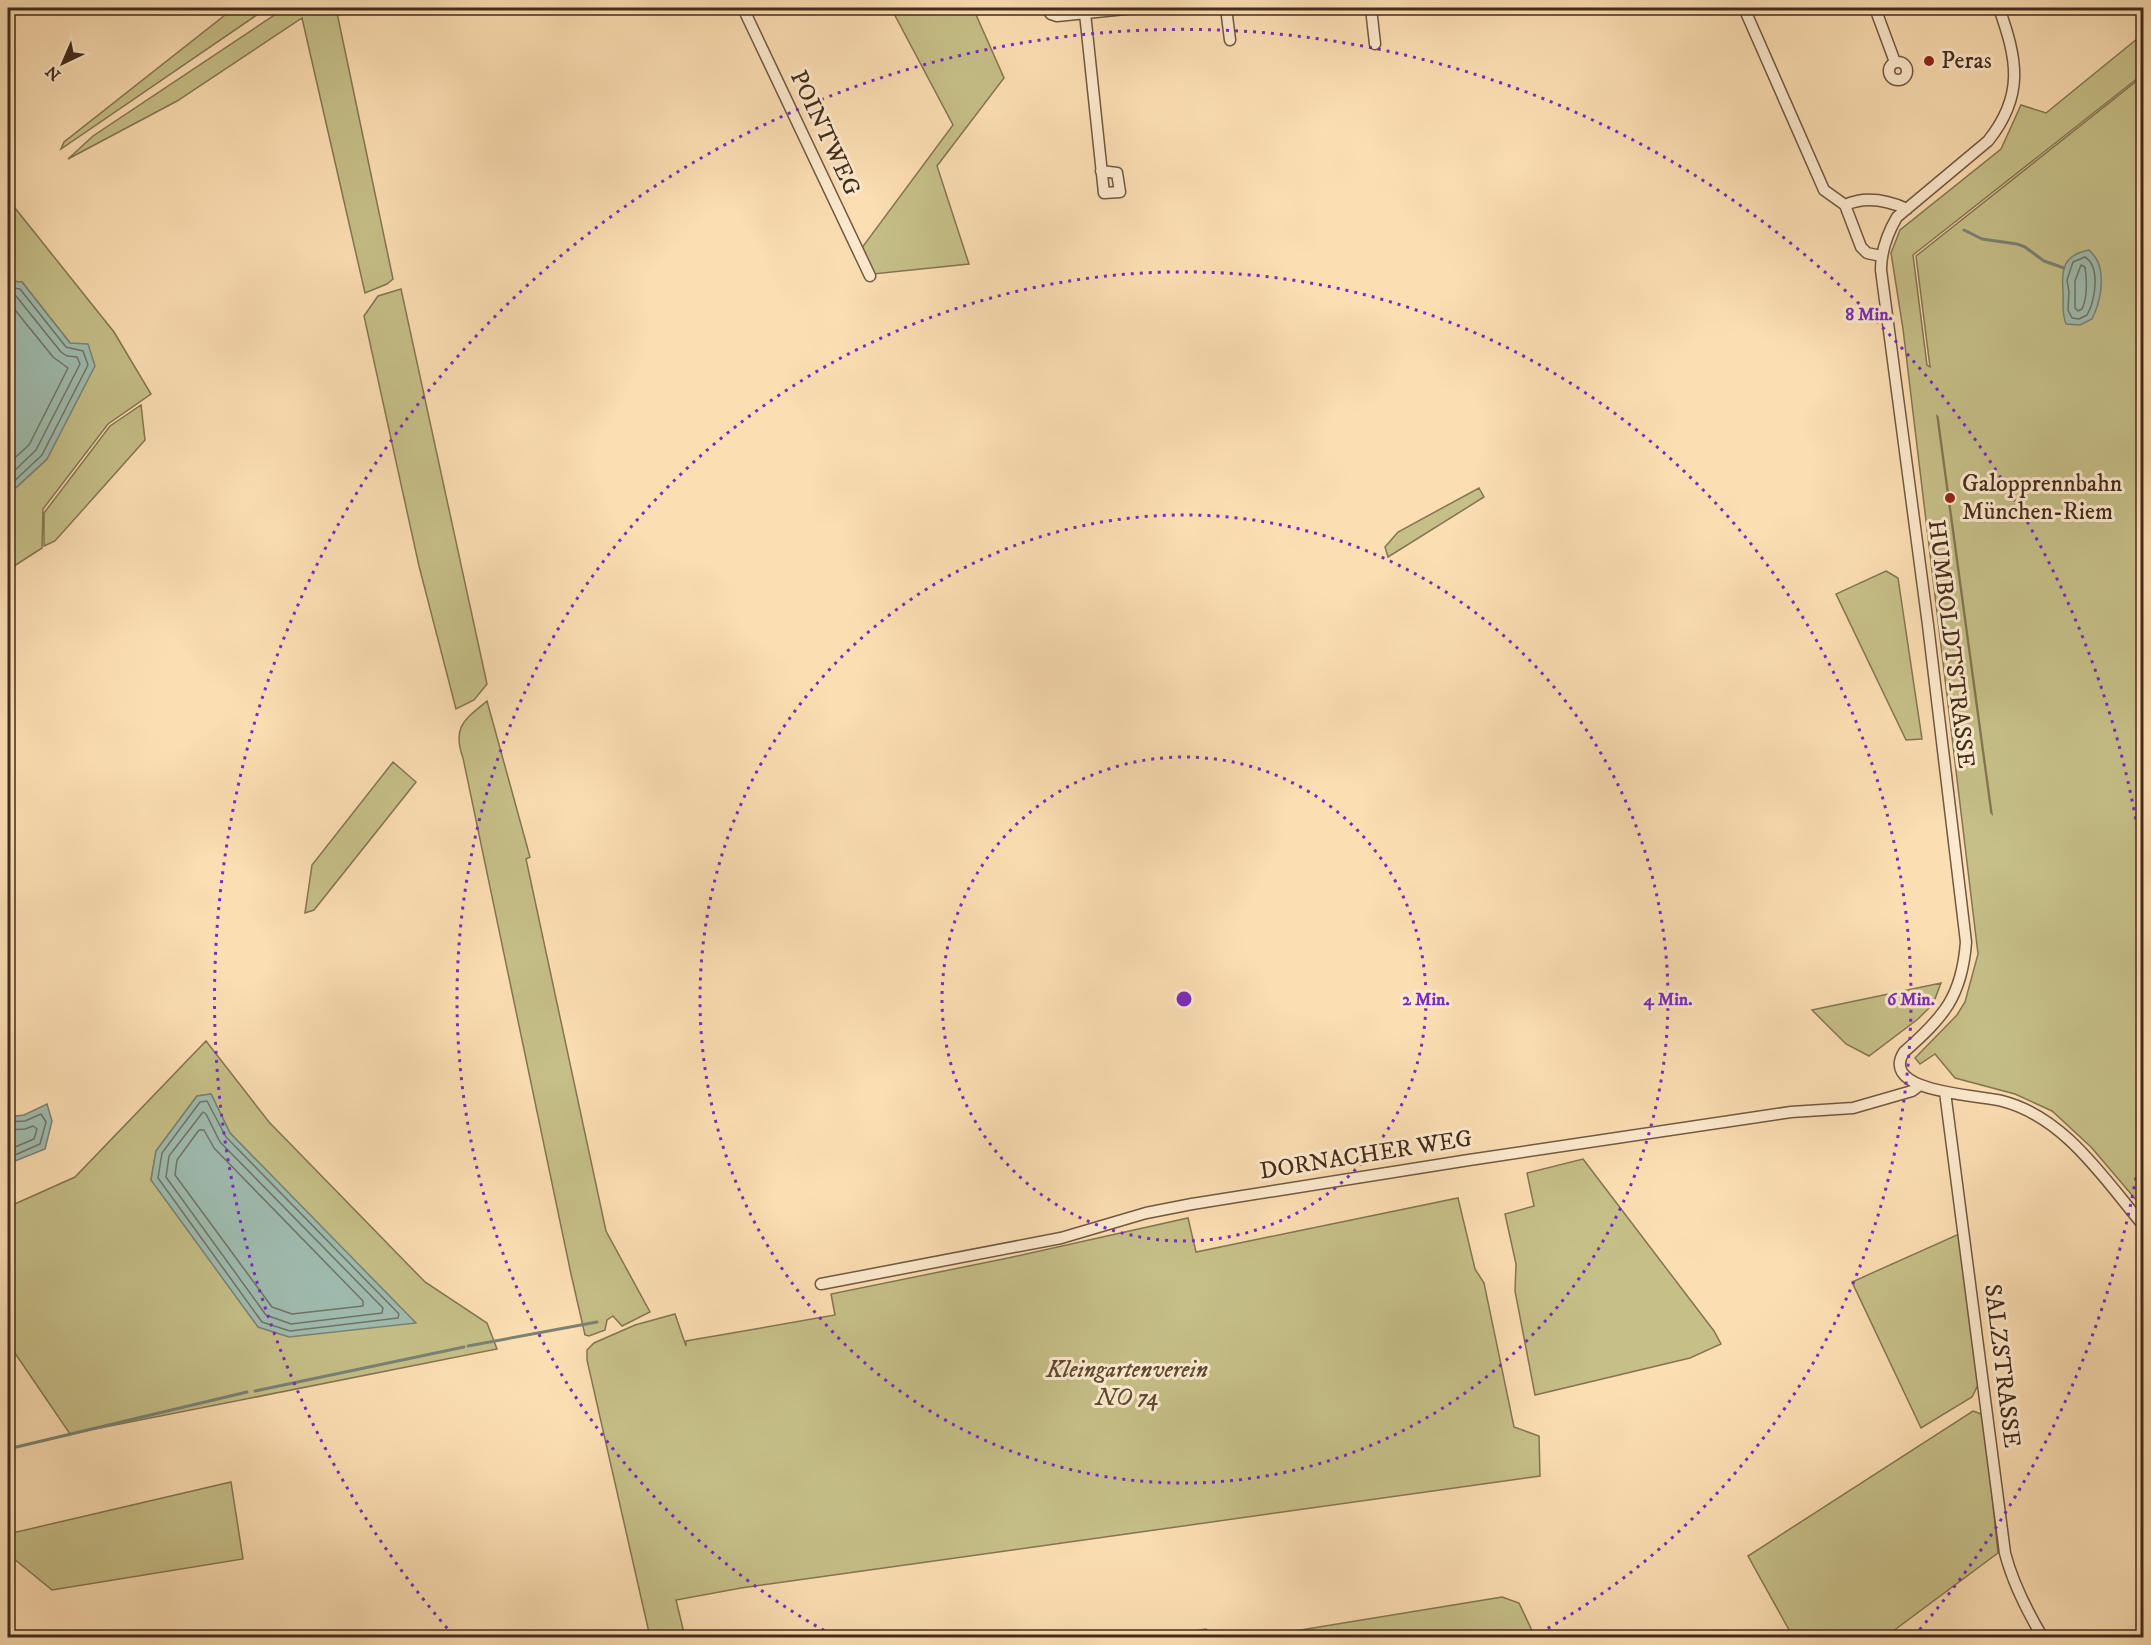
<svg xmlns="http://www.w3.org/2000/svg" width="2151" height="1645" viewBox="0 0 2151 1645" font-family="'IM FELL DW Pica',serif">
	<rect width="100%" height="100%" fill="#fcdeb3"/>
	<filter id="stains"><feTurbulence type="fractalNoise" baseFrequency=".00333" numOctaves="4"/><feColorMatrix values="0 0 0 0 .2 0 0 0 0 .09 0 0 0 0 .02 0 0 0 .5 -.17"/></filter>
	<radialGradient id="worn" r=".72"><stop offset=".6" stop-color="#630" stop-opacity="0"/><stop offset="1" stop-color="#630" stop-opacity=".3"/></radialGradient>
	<path fill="#c6bf88" stroke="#847552" stroke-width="1.5" fill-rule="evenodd" d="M234,8H267L61,149L64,142Z
		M285,8H336L393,279L387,284L365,293L302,18L177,101L68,159L93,136Z
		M891,8H973L1004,78L937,166L969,264L873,274L861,249L953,125Z
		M2143,34V74L1913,255L1927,365L1930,367L1916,256L2143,76V1208L2091,1147L2052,1111L2015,1094L1955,1078L1935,1054L1920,1064L1915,1058L1957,1015L1965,1002L1978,954L1903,329L1891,253L1900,230L2001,149L2021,105L2046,113ZM1937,416L1938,417L1992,814L1991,813Z
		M15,208L114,332L151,394L108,424L43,509L42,548L8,570V495L47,459L70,343L22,282L8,281V209Z
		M401,289L487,684L474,700L456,709L419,566L364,316L378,296Z
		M141,405L145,440L55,541L44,546V513L110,426Z
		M1479,488L1484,497L1388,557L1385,547L1398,532Z
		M1886,571L1898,578L1922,739L1906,740L1836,594Z
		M487,701L530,857L526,859L606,1231L650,1312L622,1326L613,1316L607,1320L605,1330L589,1336L585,1335L571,1274L463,758C452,727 464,720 487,701Z
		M393,762L416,782L314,910L305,913L312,865Z
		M1941,983L1933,1004L1918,1019L1869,1056L1846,1044L1812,1010Z
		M206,1041L269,1122L425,1282L487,1323L497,1349L70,1434L8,1343V1207L75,1177ZM211,1094L230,1133L415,1323L151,1180L156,1151L197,1096Z
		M1583,1159L1714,1331L1721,1344L1690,1358L1535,1395L1515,1291L1516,1264L1505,1214L1534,1206L1527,1173Z
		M1458,1198L1475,1269L1484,1283L1514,1427L1539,1436L1540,1476L741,1588L676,1600L685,1637H650L587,1360V1350L594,1343L635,1325L675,1314L686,1346V1341L835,1315L831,1294L1008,1258L1188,1218L1196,1252Z
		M1959,1234L1978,1385L1972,1397L1921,1428L1852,1282Z
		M1973,1411L1984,1415L1998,1553L1885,1637H1793L1748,1556Z
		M231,1482L243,1559L52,1590L8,1554V1534Z
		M1502,1597L1519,1603L1535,1637H1258Z
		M1206,1629L1218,1637H1159Z"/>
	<path fill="#9fbcb0" stroke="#7a8275" stroke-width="1.5" d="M2089,250C2092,253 2096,257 2098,262C2105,280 2100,303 2092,319L2080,325L2066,324C2061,310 2064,305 2063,291C2061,268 2064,255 2089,250Z
		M8,281L22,282L70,343L88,344L95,366L47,459L8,495Z
		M211,1094L230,1133L416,1323L289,1337L258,1327L151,1180L156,1151L197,1096Z
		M47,1104L52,1121L45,1149L8,1164V1117L24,1115Z"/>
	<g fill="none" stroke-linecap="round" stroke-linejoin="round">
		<path stroke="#717466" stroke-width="1.5" d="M2085,257C2101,267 2095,301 2087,315L2079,319L2072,318L2068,310L2069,292L2067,280L2073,262Z
			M2081,265L2085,267C2087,281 2088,296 2082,309L2078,311L2075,308V281Z
			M8,287L20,289L66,347L83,351L88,365L42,455L8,487
			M8,294L16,296L61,352L67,356L77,357L80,364L36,450L8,477
			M8,303L11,305L53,357L68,368L29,445L8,464
			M207,1101L226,1137L399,1314L398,1318L290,1331L262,1322L158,1178L162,1153L200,1102Z
			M203,1112L206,1114L220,1142L383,1308L382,1313L291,1324L266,1315L166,1177L169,1156Z
			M8,1122L25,1121L41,1114L46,1122L40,1144L8,1158
			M8,1130L25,1129L33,1126L37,1129L34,1139L8,1150
			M199,1130H204L214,1148L363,1301V1306L292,1314L272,1307L175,1175L177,1160Z"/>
		<path stroke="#7a8275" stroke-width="3" d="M1964,230L1982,239L2017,244L2025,247L2044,261L2064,268
			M468,1346L597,1322
			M255,1391L464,1347
			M8,1449L247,1392"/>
		<defs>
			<path id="street" d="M743,8L870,276
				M1046,8L1051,14L1057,16L1135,8
				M1226,8L1230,40
				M1371,8L1375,44
				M1744,8L1824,190L1845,205L1861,247L1867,253L1881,256
				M1875,8L1895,62
				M1999,8C2017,59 2025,95 1988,141L1897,217C1887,234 1881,250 1881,270L1928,625L1966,942C1962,996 1944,1017 1904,1052C1878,1093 1981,1095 2002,1101C2065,1117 2104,1179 2144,1226
				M1085,13L1104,193L1120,192L1117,173L1101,171
				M1889 71a9 9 0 1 1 18 0a9 9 0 1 1-18 0Z
				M1845,205C1865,196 1887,200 1907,209
				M1945,1092L2005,1553C2013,1584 2027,1611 2043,1638
				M821,1284L1061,1238L1146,1213L1192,1204L1469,1160L1791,1112L1853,1108L1912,1091L1920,1085"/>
		</defs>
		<use href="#street" stroke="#715842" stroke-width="13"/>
		<use href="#street" stroke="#fdeace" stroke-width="10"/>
	</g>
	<g fill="none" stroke="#7b2cbf" stroke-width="3" stroke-dasharray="3 6">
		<circle cx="1184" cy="999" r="242"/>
		<circle cx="1184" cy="999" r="484"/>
		<path d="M832 1635A727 727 0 1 1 1536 1635"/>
		<path d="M2142 1142A969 969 0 0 1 1915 1635M453 1635A969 969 0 1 1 2142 856"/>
	</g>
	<g fill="#8f2418" stroke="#fdeace" stroke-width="2">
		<circle cx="1929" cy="61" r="6"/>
		<circle cx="1950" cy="498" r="6"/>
	</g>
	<g text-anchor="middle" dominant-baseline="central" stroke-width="6" stroke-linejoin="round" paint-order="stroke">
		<g font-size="24" fill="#432b1c" stroke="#fdeace" text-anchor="start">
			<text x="1941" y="61">Peras</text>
			<text x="1962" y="484">Galopprennbahn<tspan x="1962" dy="28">München-Riem</tspan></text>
		</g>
		<g font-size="24" fill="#432b1c" stroke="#fdeace">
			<text transform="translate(825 133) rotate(65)">POINTWEG</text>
			<text transform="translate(1951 644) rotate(83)">HUMBOLDTSTRASSE</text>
			<text transform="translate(1366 1155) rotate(-9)">DORNACHER WEG</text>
			<text transform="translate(2002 1366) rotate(83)">SALZSTRASSE</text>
		</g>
		<g font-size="24" font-style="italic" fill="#5d4932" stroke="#fdeace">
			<text x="1127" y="1370">Kleingartenverein<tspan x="1127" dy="28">NO 74</tspan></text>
		</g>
	</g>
	<circle cx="1184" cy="999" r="9" fill="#7b2cbf" stroke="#fdeace" stroke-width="3"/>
	<g font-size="18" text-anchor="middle" font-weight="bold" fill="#7b2cbf" stroke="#fdeace" stroke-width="6" stroke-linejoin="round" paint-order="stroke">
		<text x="1869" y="320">8 Min.</text>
		<text x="1426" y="1005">2 Min.</text>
		<text x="1668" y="1005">4 Min.</text>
		<text x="1911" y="1005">6 Min.</text>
	</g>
	<rect width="2151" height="1645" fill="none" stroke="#fcdeb3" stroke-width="30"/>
	<rect x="9" y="9" width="2133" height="1627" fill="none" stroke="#432b1c" stroke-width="3"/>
	<rect x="15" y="15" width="2121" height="1615" fill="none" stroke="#432b1c" stroke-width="1.5"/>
	<g transform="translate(63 63) rotate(224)" stroke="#fdeace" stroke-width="4.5" paint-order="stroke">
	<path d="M0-4.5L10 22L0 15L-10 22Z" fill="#432b1c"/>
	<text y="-9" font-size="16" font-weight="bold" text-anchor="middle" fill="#432b1c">N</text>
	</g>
	<rect width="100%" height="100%" filter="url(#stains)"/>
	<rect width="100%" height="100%" fill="url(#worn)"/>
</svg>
